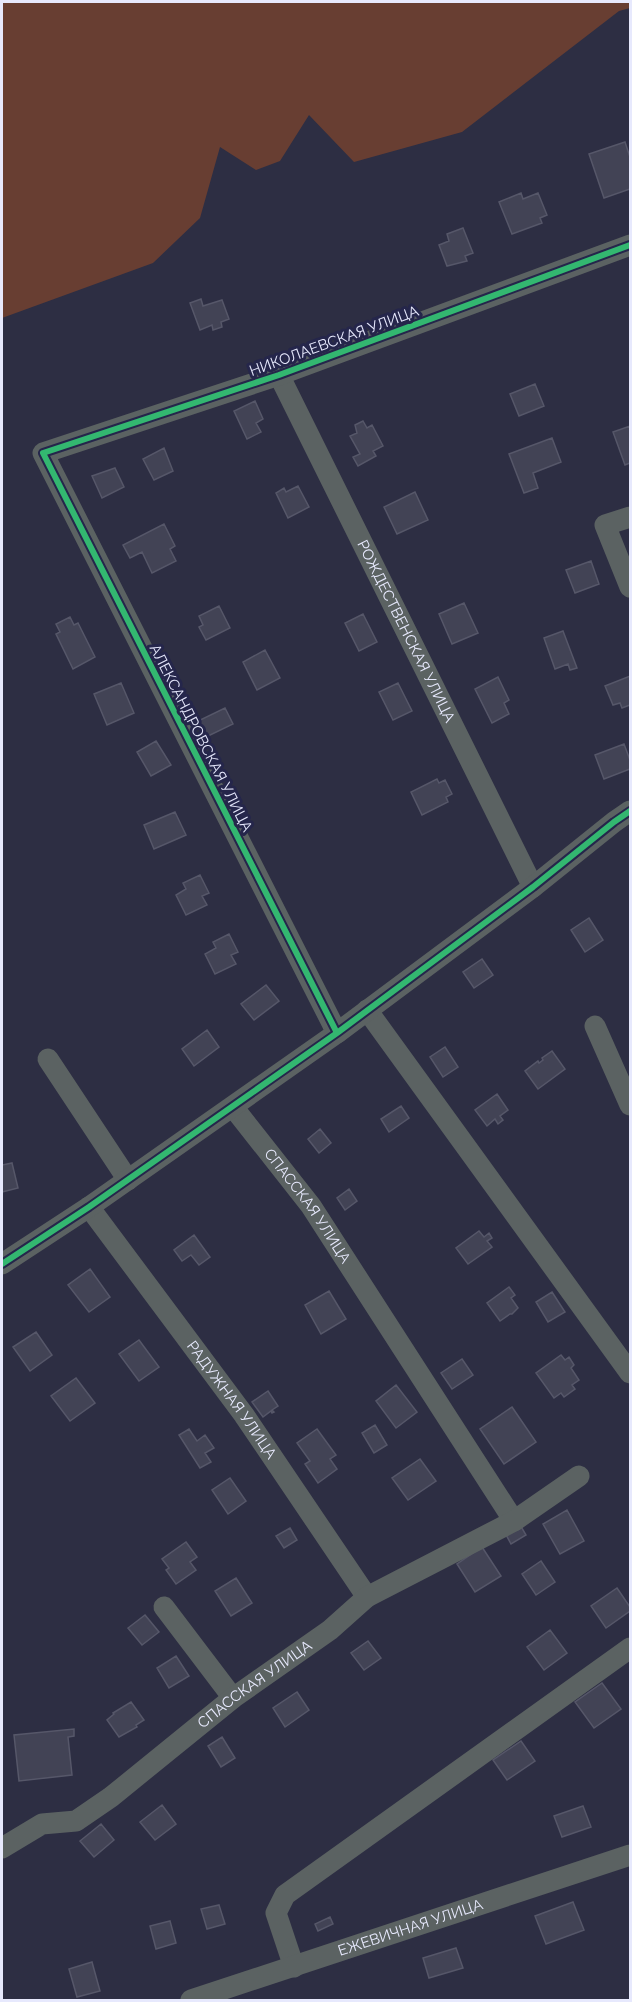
<svg xmlns="http://www.w3.org/2000/svg" width="632" height="2002" viewBox="0 0 632 2002" font-family="Raleway,sans-serif">
	<rect width="100%" height="100%" fill="#2d2e43"/>
	<path fill="#683e32" d="M2,2H630V8L619,11L462,132L354,162L309,115L280,161L256,170L220,147L200,218L153,263L2,318Z"/>
	<path fill="#424355" stroke="#565769" stroke-width="1.5" d="M625,142L630,157V189L604,198L589,154Z
		M521,193L523,199L538,193L547,215L540,218L542,223L512,234L499,202Z
		M463,228L473,253L465,256L467,261L447,266L439,245L449,241L447,234Z
		M201,299L203,306L222,300L229,319L221,322L222,327L213,330L212,325L200,330L190,303Z
		M535,384L544,406L519,416L510,394Z
		M255,401L263,419L256,423L261,432L247,439L234,411Z
		M363,421L367,428L372,425L383,446L373,451L376,456L358,466L353,457L360,454L350,436L357,433L355,425Z
		M630,426V463L625,465L613,432Z
		M552,438L561,462L533,473L538,488L524,493L509,454Z
		M164,448L173,471L154,480L143,459Z
		M115,468L124,487L102,498L92,476Z
		M298,486L309,507L288,518L276,493L284,488L286,492Z
		M415,492L428,520L397,534L384,507Z
		M164,524L175,546L170,549L176,561L152,573L142,552L130,558L123,545Z
		M591,561L599,584L575,593L566,570Z
		M464,603L478,633L452,644L439,614Z
		M219,606L230,628L206,640L199,627L203,625L199,616Z
		M363,614L377,642L359,651L345,623Z
		M70,617L74,625L78,623L95,657L73,669L56,634L60,632L56,624Z
		M563,631L577,668L570,670L568,664L555,669L544,638Z
		M265,650L280,678L257,690L243,662Z
		M630,676V705L622,708L620,703L613,705L605,686Z
		M498,677L509,700L504,703L509,714L492,723L475,689Z
		M121,683L134,713L107,725L94,694Z
		M398,683L412,711L393,720L379,692Z
		M225,708L233,724L204,738L196,722Z
		M156,741L171,765L151,776L137,752Z
		M624,744L630,760V769L604,779L595,755Z
		M437,779L439,783L445,780L452,794L446,797L448,802L422,815L411,792Z
		M175,812L186,835L154,849L144,825Z
		M200,875L209,893L202,896L207,905L186,915L176,895L186,889L183,883Z
		M589,918L603,940L585,952L571,930Z
		M229,934L238,952L231,955L236,964L215,974L205,954L216,948L213,942Z
		M482,959L493,975L474,988L463,972Z
		M266,985L279,1001L254,1020L241,1004Z
		M207,1030L219,1047L194,1066L182,1049Z
		M445,1047L458,1067L443,1077L430,1057Z
		M552,1051L565,1069L538,1089L525,1071L538,1061L539,1063L543,1060L542,1058Z
		M497,1094L508,1110L500,1116L503,1120L498,1124L495,1119L487,1126L475,1110Z
		M401,1106L409,1118L389,1132L381,1119Z
		M320,1129L331,1143L319,1153L308,1139Z
		M12,1163L18,1188L2,1192V1165Z
		M349,1189L357,1201L345,1210L337,1198Z
		M479,1231L484,1237L489,1233L492,1238L487,1241L492,1247L468,1264L456,1248Z
		M194,1235L210,1257L199,1265L191,1255L182,1261L174,1250Z
		M90,1269L110,1297L89,1312L68,1285Z
		M509,1287L515,1295L511,1298L518,1308L512,1314H510L500,1321L487,1303Z
		M329,1291L346,1319L321,1334L305,1305Z
		M552,1292L565,1312L548,1322L536,1302Z
		M36,1332L52,1355L30,1371L13,1347Z
		M139,1340L159,1367L139,1381L119,1354Z
		M561,1355L565,1360L569,1357L574,1365L571,1368L579,1380L572,1385L575,1389L564,1397L561,1393L554,1398L536,1373Z
		M462,1359L473,1375L452,1389L441,1373Z
		M76,1378L95,1403L70,1421L51,1396Z
		M396,1385L417,1412L396,1428L376,1401Z
		M268,1391L278,1406L272,1410L274,1412L272,1413L271,1411L263,1417L252,1402Z
		M512,1407L536,1442L504,1464L480,1429Z
		M375,1425L387,1445L374,1453L362,1433Z
		M189,1429L197,1441L205,1435L214,1448L205,1453L211,1462L200,1468L179,1435Z
		M317,1429L336,1455L330,1459L337,1469L318,1483L305,1464L310,1461L297,1443Z
		M420,1459L436,1481L408,1500L392,1478Z
		M230,1478L246,1501L228,1514L212,1490Z
		M567,1510L584,1541L560,1554L543,1524Z
		M519,1523L526,1535L511,1544L504,1531Z
		M290,1528L297,1540L284,1548L276,1536Z
		M186,1542L197,1557L190,1562L196,1570L176,1584L166,1570L169,1568L162,1559Z
		M482,1547L501,1576L475,1592L457,1564Z
		M541,1561L555,1582L536,1595L522,1574Z
		M236,1578L252,1603L231,1616L215,1591Z
		M617,1588L630,1607V1611L606,1628L591,1606Z
		M145,1615L159,1632L142,1645L128,1628Z
		M550,1630L567,1653L544,1670L527,1647Z
		M368,1641L381,1658L364,1670L351,1653Z
		M176,1656L189,1676L169,1688L157,1668Z
		M602,1683L621,1709L594,1728L575,1702Z
		M297,1692L309,1710L285,1727L273,1708Z
		M131,1702L144,1720L136,1725L137,1727L119,1737L107,1720L114,1714L113,1713Z
		M74,1729V1736L68,1737L72,1775L19,1781L14,1735Z
		M222,1737L235,1758L221,1767L208,1746Z
		M521,1741L535,1761L507,1780L493,1760Z
		M162,1805L176,1824L155,1840L140,1822Z
		M583,1806L591,1827L562,1837L554,1816Z
		M101,1824L114,1840L94,1857L80,1841Z
		M573,1902L584,1930L546,1944L535,1916Z
		M219,1905L225,1924L207,1929L201,1909Z
		M330,1917L333,1924L318,1931L315,1924Z
		M170,1921L176,1943L156,1949L150,1926Z
		M456,1948L463,1968L429,1978L423,1958Z
		M92,1962L100,1991L77,1997L69,1969Z"/>
	<g fill="none" stroke-linecap="round" stroke-linejoin="round">
		<g stroke="#5b6262" stroke-width="21">
			<path id="s1" d="M279,375L533,887"/>
			<path d="M630,517L605,525L630,587"/>
			<path d="M367,1010L630,1373"/>
			<path d="M595,1026L630,1105"/>
			<path d="M337,1033L43,453L279,375L630,245"/>
			<path d="M48,1059L128,1180"/>
			<path id="s2" d="M233,1107L311,1206L514,1521"/>
			<path id="s3" d="M89,1207L244,1415L367,1597"/>
			<path d="M2,1264L89,1207L337,1033L533,887L614,822L630,811"/>
			<path d="M164,1607L233,1698"/>
			<path id="s4" d="M2,1848L42,1824L76,1821L111,1797L233,1698L330,1630L367,1597L514,1521L579,1476"/>
			<path d="M294,1967L276,1913L285,1895L630,1648"/>
			<path id="s5" d="M191,2000L630,1855"/>
		</g>
		<defs>
			<path id="cycleway" d="M337,1033L43,453L279,375L630,245
				M2,1264L89,1207L337,1033L533,887L614,822L630,811"/>
		</defs>
		<use href="#cycleway" stroke="#25264b" stroke-width="10"/>
		<use href="#cycleway" stroke="#33b770" stroke-width="6"/>
	</g>
	<g text-anchor="middle" dominant-baseline="central" stroke-width="6" stroke-linejoin="round" paint-order="stroke">
		<g font-size="15" fill="#e7e9fd" stroke="#25264b">
			<text transform="translate(334 341) rotate(-20)">НИКОЛАЕВСКАЯ УЛИЦА</text>
			<text stroke="none"><textPath href="#s1" startOffset="286">РОЖДЕСТВЕНСКАЯ УЛИЦА</textPath></text>
			<text transform="translate(201 738) rotate(63)">АЛЕКСАНДРОВСКАЯ УЛИЦА</text>
			<text stroke="none"><textPath href="#s2" startOffset="124">СПАССКАЯ УЛИЦА</textPath></text>
			<text stroke="none"><textPath href="#s3" startOffset="240">РАДУЖНАЯ УЛИЦА</textPath></text>
			<text stroke="none"><textPath href="#s4" startOffset="306">СПАССКАЯ УЛИЦА</textPath></text>
			<text stroke="none"><textPath href="#s5" startOffset="231">ЕЖЕВИЧНАЯ УЛИЦА</textPath></text>
		</g>
	</g>
	<rect width="632" height="2002" fill="none" stroke="#e7e9fd" stroke-width="6"/>
</svg>
